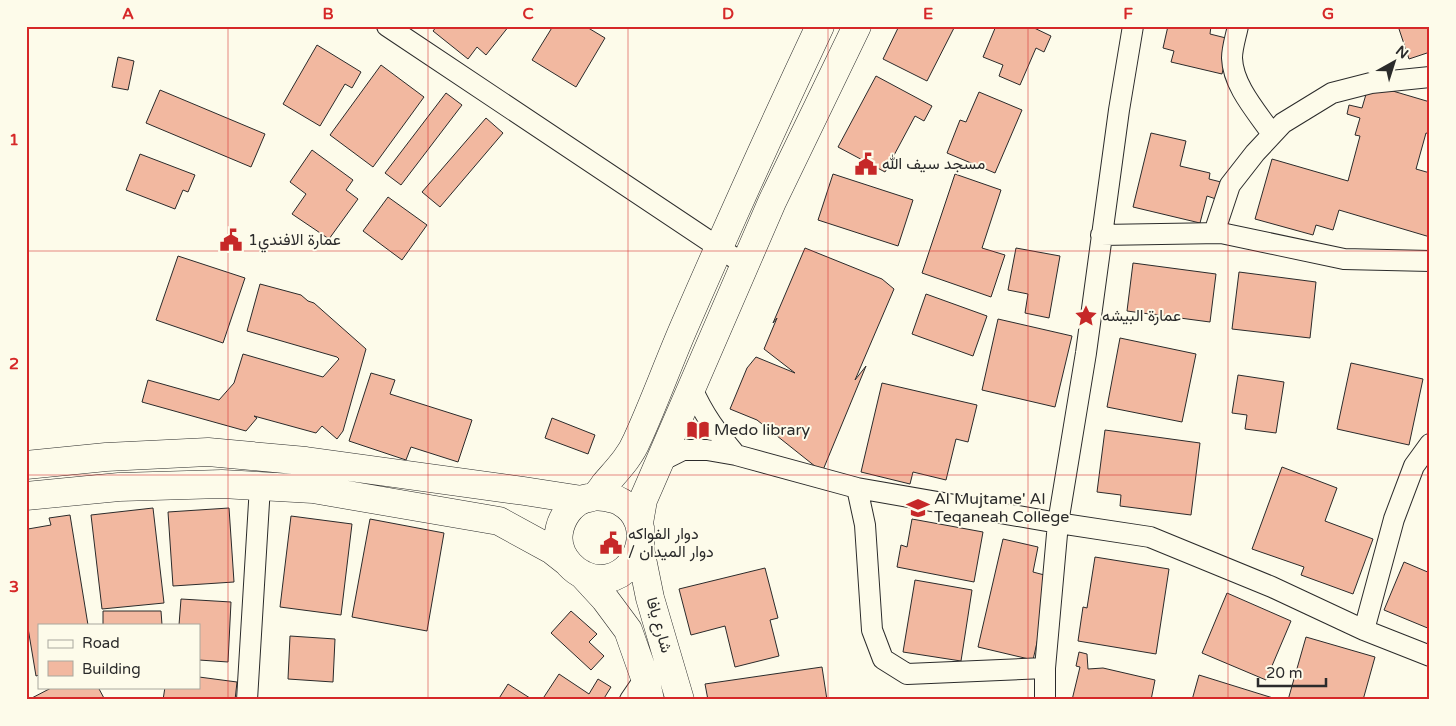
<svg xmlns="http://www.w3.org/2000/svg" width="1456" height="726" viewBox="0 0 1456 726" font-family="'Varela Round',Vazirmatn,sans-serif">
	<rect width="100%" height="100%" fill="#fdfbea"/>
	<path fill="#f2b8a0" stroke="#2b2b2b" d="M437,26H509L486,55L477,47L468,59L433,31Z
		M553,26H585L605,38L576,87L532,60Z
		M899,26H955L927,81L883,59Z
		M996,26H1030L1051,36L1044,52L1036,48L1020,85L999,76L1003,65L983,57Z
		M1168,26H1211L1210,34L1230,39L1222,74L1171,62L1174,51L1163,48Z
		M1398,26H1430V52L1409,59Z
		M317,45L361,72L352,88L345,84L320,126L283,104Z
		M118,57L134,61L128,90L112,87Z
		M381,65L424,97L373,167L330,135Z
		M876,76L932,106L924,121L915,116L885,172L838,147Z
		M1369,84L1430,102V134L1426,133L1416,169L1430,173V237L1339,210L1333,230L1316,225L1313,235L1255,219L1272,159L1348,181L1360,136L1355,135L1360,118L1347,114L1349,105L1362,108Z
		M160,90L265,134L251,167L146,123Z
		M979,92L1022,110L995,173L947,153L960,120L966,122Z
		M446,93L462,105L401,185L385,173Z
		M486,118L503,133L440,207L422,192Z
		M1151,133L1186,141L1180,166L1210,173L1209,179L1221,182L1216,199L1207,196L1200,223L1133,207Z
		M312,150L353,180L346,190L358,199L329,239L292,214L306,194L290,182Z
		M140,154L195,175L188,192L183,190L175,209L126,190Z
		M833,174L913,200L898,246L818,220Z
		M955,174L1001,190L982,248L1005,255L991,297L922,273Z
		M388,197L427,225L402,260L363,231Z
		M805,248L882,279L894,289L855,380L866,366L823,470L816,467L757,420L730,409L747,368L756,357L795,373L764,349L777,318L773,323Z
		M1016,248L1060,256L1049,318L1025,313L1028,294L1008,290Z
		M178,256L245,278L223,343L156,320Z
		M1133,263L1216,274L1210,322L1127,311Z
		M1239,272L1316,282L1310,338L1232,329Z
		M260,284L301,295L308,301L314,303L366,349L343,431L337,439L322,426L316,433L254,416L257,418L246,431L142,402L148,380L219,400L234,383L243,354L323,377L339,359L337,357L247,331Z
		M926,294L987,316L973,356L912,334Z
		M998,319L1072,336L1055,407L982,390Z
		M1120,338L1196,354L1182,422L1107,407Z
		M1351,363L1423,379L1409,445L1337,429Z
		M371,373L395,380L390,394L472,420L458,462L411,447L406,460L349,441Z
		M1238,375L1284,382L1276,433L1245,429L1247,415L1232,413Z
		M882,383L977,405L968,442L956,439L946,480L913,472L910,484L861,472Z
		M552,418L595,435L588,454L545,438Z
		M1105,430L1200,443L1191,515L1120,506L1121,495L1097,492Z
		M1282,467L1337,488L1325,521L1373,539L1353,594L1301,575L1304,567L1252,549Z
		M153,508L164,603L102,609L91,515Z
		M229,508L234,582L173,586L168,512Z
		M70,515L88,625H39V675L36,676L26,616V520L28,529L51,525L49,518Z
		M291,516L352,524L341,615L280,607Z
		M370,519L444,533L427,631L352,617Z
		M912,519L983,532L974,582L897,567L901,545L907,547Z
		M1003,539L1038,547L1033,572L1052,577L1033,660L978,647Z
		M1095,557L1169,569L1156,654L1078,641L1083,607L1087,608Z
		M1404,562L1430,573V629L1384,610Z
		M765,568L778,618L770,620L779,656L735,667L725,626L691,635L679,589Z
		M915,580L972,590L961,661L903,652Z
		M1227,593L1291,621L1266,680L1202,653Z
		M181,599L231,602L228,662L199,660V625H179Z
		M103,611H161L162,625H103Z
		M571,611L597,634L589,642L604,656L591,670L551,633Z
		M290,636L335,639L333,682L288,679Z
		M1306,637L1375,657L1363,700H1288Z
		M1079,652L1087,654L1088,669L1103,668L1155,680L1151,700H1072L1080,667L1076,666Z
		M822,667L827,700H708L705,684Z
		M559,674L589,694L598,679L611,687L603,700H542Z
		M1199,675L1273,698L1272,700H1192Z
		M199,677L237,682L235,700H163L165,687H199Z
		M508,684L533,700H498Z
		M53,687H98L105,700H28Z"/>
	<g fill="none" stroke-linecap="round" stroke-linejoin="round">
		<defs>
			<path id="minor" d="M387,26L745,265
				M1238,26C1236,36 1232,48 1232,58C1233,86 1257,112 1272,134
				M1214,233L1230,185L1255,153L1283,123L1332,93L1371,83L1430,77
				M1101,235L1221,233L1344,259L1430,261
				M692,388C704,416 717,432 736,455
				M659,462L683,450H707L736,455L857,488L1058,523L1150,537L1272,587L1364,630L1430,656
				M857,488L865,525L872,630L883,659L907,674L1045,668V700
				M1364,630L1394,519L1414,466L1430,444
				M1045,668L1058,523L1086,353L1119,110L1133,26
				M247,700L260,486
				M630,700L645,678"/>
			<path id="secondary" d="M26,465L106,457L208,452L306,461L524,491L582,500
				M26,496L119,487L222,484L313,489L499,521L552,550L566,561
				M595,496C604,497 613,497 621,502C657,522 640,578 601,579C577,579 555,556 559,532C561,519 570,504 584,499C587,498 592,498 595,496C599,493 602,488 605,484C617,470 630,457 637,440C654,403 668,364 684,327C728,226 773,126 820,26
				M639,523L643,500L650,484L772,202L857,26
				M640,549L650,598L680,700
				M582,574L605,599L628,630L645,678L650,700"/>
		</defs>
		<use href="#minor" stroke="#2b2b2b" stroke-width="22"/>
		<use href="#secondary" stroke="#2b2b2b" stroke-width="29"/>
		<use href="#minor" stroke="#fdfbea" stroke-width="20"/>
		<use href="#secondary" stroke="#fdfbea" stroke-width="28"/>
	</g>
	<path fill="none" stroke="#d62828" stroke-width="1" stroke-opacity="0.55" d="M228,26V700M428,26V700M628,26V700M828,26V700M1028,26V700M1228,26V700M26,251H1430M26,475H1430"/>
	<defs>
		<symbol id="civic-bare" viewBox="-9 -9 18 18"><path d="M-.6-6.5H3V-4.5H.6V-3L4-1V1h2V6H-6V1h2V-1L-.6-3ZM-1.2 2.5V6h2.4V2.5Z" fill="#c62828" stroke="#fdfbea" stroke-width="2.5" paint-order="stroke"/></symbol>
		<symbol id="sight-bare" viewBox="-9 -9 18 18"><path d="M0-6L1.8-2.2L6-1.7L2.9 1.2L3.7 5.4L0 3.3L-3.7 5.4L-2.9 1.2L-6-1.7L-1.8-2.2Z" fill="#c62828" stroke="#fdfbea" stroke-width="2.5" paint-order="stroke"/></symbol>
		<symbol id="library-bare" viewBox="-9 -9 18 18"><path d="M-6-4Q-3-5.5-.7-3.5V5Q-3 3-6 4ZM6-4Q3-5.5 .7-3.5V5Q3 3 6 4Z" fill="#c62828" stroke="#fdfbea" stroke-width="2.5" paint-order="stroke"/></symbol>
		<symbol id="university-bare" viewBox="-9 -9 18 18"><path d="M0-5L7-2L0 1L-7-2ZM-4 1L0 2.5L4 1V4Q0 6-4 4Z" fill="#c62828" stroke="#fdfbea" stroke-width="2.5" paint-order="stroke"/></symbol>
	</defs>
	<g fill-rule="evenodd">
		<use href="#civic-bare" x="850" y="148" width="32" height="32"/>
		<use href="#civic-bare" x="215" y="224" width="32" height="32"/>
		<use href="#sight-bare" x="1070" y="300" width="32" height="32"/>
		<use href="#library-bare" x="682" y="414" width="32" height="32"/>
		<use href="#university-bare" x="902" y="492" width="32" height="32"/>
		<use href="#civic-bare" x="595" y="527" width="32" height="32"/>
	</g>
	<g text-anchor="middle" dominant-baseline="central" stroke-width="4" stroke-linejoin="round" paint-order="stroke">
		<g font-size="16" fill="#2b2b2b" stroke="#fdfbea" text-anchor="start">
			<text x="882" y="164">مسجد سيف الله</text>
			<text x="248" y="240">عمارة الافندي1</text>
			<text x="1102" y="316">عمارة البيشه</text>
			<text x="714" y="430">Medo library</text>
			<text x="934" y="499">Al Mujtame' Al<tspan x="934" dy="18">Teqaneah College</tspan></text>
			<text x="628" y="534">دوار الفواكه<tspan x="628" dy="18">/ دوار الميدان</tspan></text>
		</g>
		<g font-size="16" fill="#2b2b2b" stroke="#fdfbea">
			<text transform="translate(659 625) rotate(74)">شارع يافا</text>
		</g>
	</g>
	<rect width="1456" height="726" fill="none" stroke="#fdfbea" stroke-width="55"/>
	<rect x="38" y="624" width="162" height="65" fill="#fdfbea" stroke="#a9a89e"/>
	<rect x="48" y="640" width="25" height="8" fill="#fdfbea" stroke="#a9a89e"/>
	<text x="82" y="648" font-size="15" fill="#2b2b2b">Road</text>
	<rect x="48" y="661" width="25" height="15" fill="#f2b8a0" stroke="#a9a89e"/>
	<text x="82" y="674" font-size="15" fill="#2b2b2b">Building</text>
	<g transform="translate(1394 62) rotate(39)" stroke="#fdfbea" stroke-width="4" paint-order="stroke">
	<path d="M0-4L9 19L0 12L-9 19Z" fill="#2b2b2b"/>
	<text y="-8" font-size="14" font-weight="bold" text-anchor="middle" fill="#2b2b2b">N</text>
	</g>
	<path d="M1258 678v8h68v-8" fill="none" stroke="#2b2b2b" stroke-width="2.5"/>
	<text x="1266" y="678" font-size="15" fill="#2b2b2b" stroke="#fdfbea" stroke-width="4" paint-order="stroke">20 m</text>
	<rect x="28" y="28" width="1400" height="670" fill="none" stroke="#d62828" stroke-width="2"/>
	<g font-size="16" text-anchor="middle" font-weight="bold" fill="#d62828">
		<text x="128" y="19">A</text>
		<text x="328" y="19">B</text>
		<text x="528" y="19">C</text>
		<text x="728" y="19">D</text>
		<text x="928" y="19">E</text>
		<text x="1128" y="19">F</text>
		<text x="1328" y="19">G</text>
		<text x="14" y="145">1</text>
		<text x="14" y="369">2</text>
		<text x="14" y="592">3</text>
	</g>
</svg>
